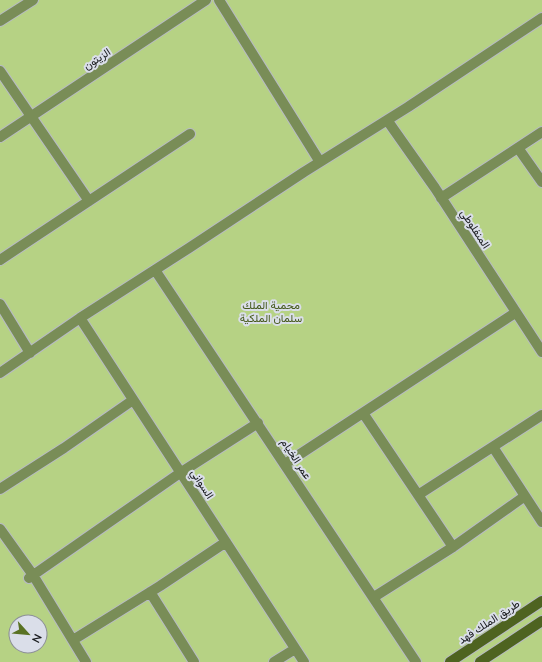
<svg xmlns="http://www.w3.org/2000/svg" width="542" height="662" viewBox="0 0 542 662" font-family="'Nunito Sans',Vazirmatn,sans-serif">
	<rect width="100%" height="100%" fill="#dadee9"/>
	<path fill="#b6d284" fill-rule="evenodd" d="M0,0H542V662H0ZM16,622H40V646H16Z"/>
	<g fill="none" stroke-linecap="round" stroke-linejoin="round">
		<defs>
			<path id="street" d="M219,0L320,162
				M0,21L33,0
				M0,71L89,201
				M387,120L435,188L542,352
				M0,137L206,0
				M518,148L542,182
				M441,198L542,132
				M0,260L190,134
				M155,270L416,662
				M0,304L30,353
				M80,318L304,662
				M0,373L80,318L189,248L304,172L408,107L542,18
				M363,413L453,547
				M493,447L542,522
				M285,464L515,313
				M0,489L64,448L133,400
				M418,495L542,415
				M0,529L33,575L86,662
				M29,578L180,473L258,423
				M150,592L194,662
				M374,597L453,547L525,496
				M73,640L160,586L226,542
				M274,662L295,649"/>
			<path id="secondary" d="M450,662L542,601
				M480,662L542,621"/>
		</defs>
		<use href="#street" stroke="#b7bac4" stroke-width="12"/>
		<use href="#secondary" stroke="#b7bac4" stroke-width="12"/>
		<use href="#street" stroke="#798d57" stroke-width="10"/>
		<use href="#secondary" stroke="#4e6320" stroke-width="10"/>
	</g>
	<g text-anchor="middle" dominant-baseline="central" stroke-width="4" stroke-linejoin="round" paint-order="stroke">
		<g font-size="11" fill="#16181b" stroke="#dadee9">
			<text transform="translate(97 59) rotate(-33)">الزيتون</text>
			<text transform="translate(475 229) rotate(57)">المنفلوطي</text>
			<text transform="translate(296 459) rotate(57)">عمر الخيام</text>
			<text transform="translate(202 484) rotate(57)">السواني</text>
			<text transform="translate(489 622) rotate(-33)">طريق الملك فهد</text>
		</g>
		<g font-size="11" fill="#45591c" stroke="#dadee9">
			<text x="271" y="305">محمية الملك<tspan x="271" dy="13">سلمان الملكية</tspan></text>
		</g>
	</g>
	<g transform="translate(28 634) rotate(117)"><circle r="19" fill="#dadee9" stroke="#8c8f97"/>
	<path d="M0-3L7 15L0 10L-7 15Z" fill="#597223"/>
	<text y="-6" font-size="11" font-weight="bold" text-anchor="middle" fill="#16181b">N</text>
	</g>
</svg>
